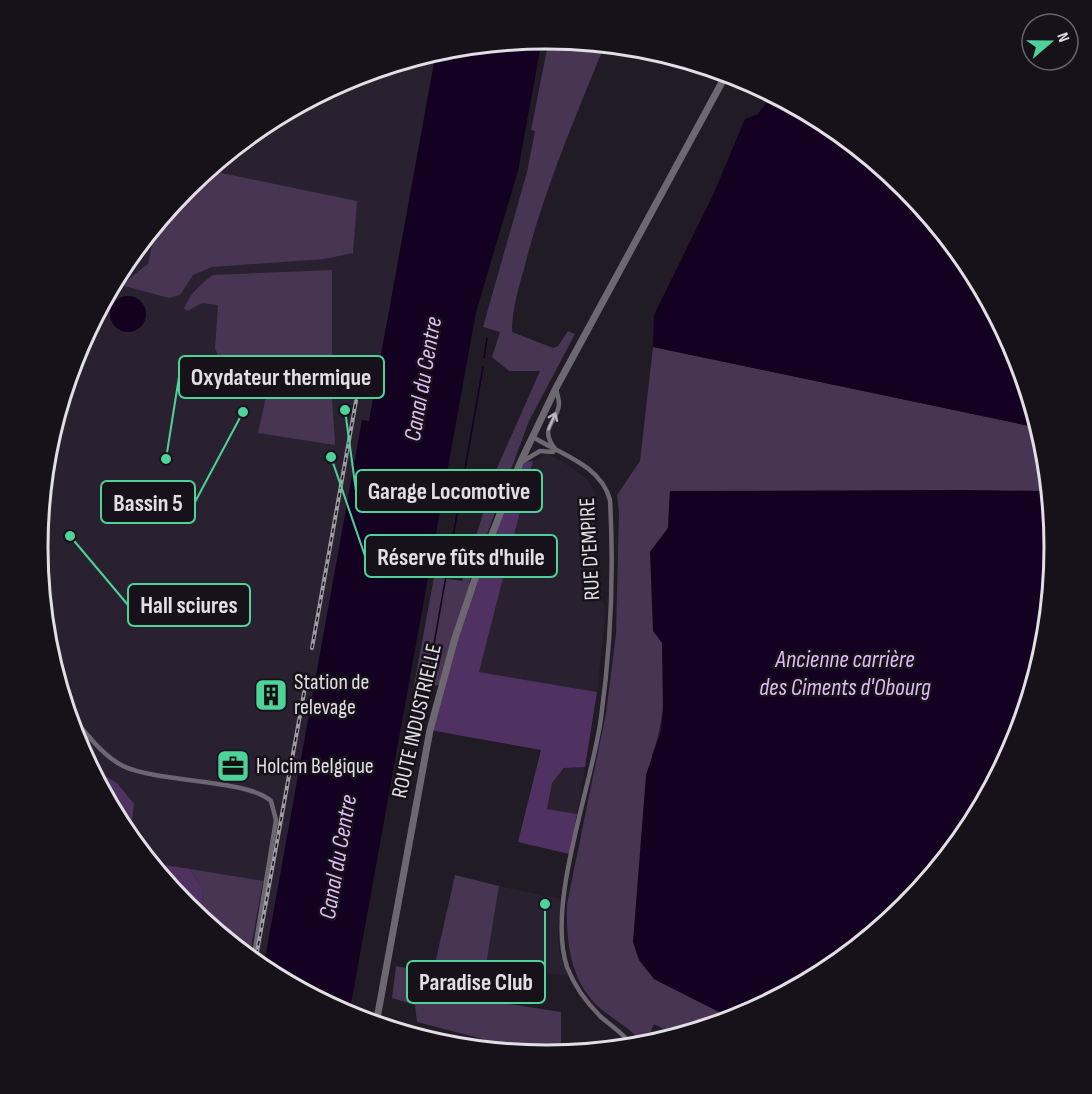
<svg xmlns="http://www.w3.org/2000/svg" width="1092" height="1094" viewBox="0 0 1092 1094" font-family="'Sofia Sans Condensed',sans-serif">
	<rect width="100%" height="100%" fill="#201b24"/>
	<path fill="#29212f" d="M436,52L369,422L363,421L263,970L186,906L123,829L76,741L47,646L38,547L47,447L76,352L123,264L187,187L264,124L352,77Z
		M547,454L562,461L587,479L595,493L593,574L606,611L597,692L479,672L533,461Z
		M585,767L577,814L547,809L552,783L565,768Z
		M499,886L561,899L558,935L560,956L568,976L486,965Z
		M384,1018L422,1032L421,1038L383,1026Z"/>
	<path fill="#483554" d="M549,39L605,44C575,118 543,192 524,269C518,289 512,310 512,332L553,348L558,346L568,331L575,334L529,421L469,583L473,584L442,684L413,691L434,577L462,581L497,468L540,371H509L492,357L500,332L483,327L527,172L535,131L531,130Z
		M207,170L357,201L353,253L324,259L212,267L193,275L180,295L169,298L121,285L148,264L157,223L187,187Z
		M332,270V397L335,445L258,433L266,397L220,360L215,348L218,305L202,303L187,311L184,308C191,293 199,285 213,275Z
		M653,347L1039,428L1045,448L1049,491H670L668,528L650,552C659,618 676,692 652,755L654,979L733,1019L678,1036L654,1024L645,1046H643C633,1029 617,1022 602,1010C570,983 566,943 567,904L606,713L616,634L619,512L617,495L640,461Z
		M190,869L263,881L249,958L201,918L204,892Z
		M455,875L499,886L486,965H483L477,999L561,1012V1054L546,1055L505,1051L506,1045L417,1022L415,1005L392,998L396,966L433,973Z"/>
	<path fill="#4f3261" d="M533,461L479,672L597,692L585,767L564,768L552,783L547,809L577,814L569,854L518,842L541,750L430,730L455,638L520,463Z
		M107,777L117,783L134,804L130,837L100,785Z
		M151,863L190,869L204,892L201,918L186,906Z"/>
	<path fill="#140021" d="M542,39L518,171L476,312L349,1015L263,970L362,420L369,421L436,52Z
		M773,94L829,124L906,188L969,265L1016,353L1039,428L653,347L654,315L713,195L745,119L758,114Z
		M110 314a18 18 0 1 1 36 0a18 18 0 1 1-36 0Z
		M965,490L1049,491L1054,547L1045,647L1016,742L969,830L905,907L828,970L740,1017L733,1019L654,979L639,960L633,942L646,775L661,731L663,713L662,643L653,631L650,552L668,528L670,491Z"/>
	<g fill="none" stroke-linecap="round" stroke-linejoin="round">
		<path stroke="#140021" stroke-width="1.5" d="M484,358L487,338
			M423,676L431,661L483,367"/>
		<path stroke="#6d6772" stroke-width="4.5" d="M533,437C560,454 601,465 610,500C614,573 611,645 601,718C592,786 546,904 567,967C574,985 587,1003 600,1016C611,1026 625,1034 633,1047
			M556,450C537,427 558,423 559,404C559,399 557,393 556,389
			M520,463L540,451L553,452
			M67,711C83,729 101,755 123,766C159,783 248,779 271,801L276,820L253,961"/>
		<path stroke="#6d6772" stroke-width="7" d="M376,1024L430,730L455,638L478,570L520,463L556,388L727,73"/>
		<defs>
			<path id="rail" d="M312,648L356,401
				M255,963L306,682"/>
		</defs>
		<use href="#rail" stroke="#9f9ca3" stroke-width="4"/>
		<use href="#rail" stroke="#17121a" stroke-width="1.5" stroke-dasharray="4.5" stroke-linecap="butt"/>
	</g>
	<defs><path id="oneway-shaft" d="M-6 0H5M1.5-3L5.5 0L1.5 3" fill="none" stroke-width="1.6" stroke-linecap="round" stroke-linejoin="round" transform="scale(1.5)"/></defs>
	<use stroke="#b8b4bc" href="#oneway-shaft" transform="translate(552 421) rotate(-67)"/>
	<defs>
		<symbol id="building-square" viewBox="-11 -11 22 22"><rect x="-9" y="-9" width="18" height="18" rx="4" fill="#4dd39a" stroke="#17121a"/><path d="M-4-6H4V6H1V3H-1V6H-4ZM-2.5-4.3h1.7v1.8h-1.7ZM.8-4.3h1.7v1.8H.8ZM-2.5-1h1.7V.8h-1.7ZM.8-1h1.7V.8H.8Z" fill="#111"/></symbol>
		<symbol id="office-square" viewBox="-11 -11 22 22"><rect x="-9" y="-9" width="18" height="18" rx="4" fill="#4dd39a" stroke="#17121a"/><path d="M-6-3h4V-5.5h4V-3h4V5H-6ZM-1-4.5V-3h2v-1.5ZM-6 0V1H6V0Z" fill="#111"/></symbol>
	</defs>
	<g fill-rule="evenodd">
		<use href="#building-square" x="252" y="676" width="38" height="38"/>
		<use href="#office-square" x="214" y="747" width="38" height="38"/>
	</g>
	<g text-anchor="middle" dominant-baseline="central" stroke-width="5" stroke-linejoin="round" paint-order="stroke">
		<g font-size="22" fill="#e1dee4" stroke="#17121a">
			<text transform="translate(590 549) rotate(-93)">RUE D'EMPIRE</text>
			<text transform="translate(417 721) rotate(-77)">ROUTE INDUSTRIELLE</text>
		</g>
		<g font-size="22" fill="#e1dee4" stroke="#17121a" text-anchor="start">
			<text x="294" y="682">Station de<tspan x="294" dy="25">relevage</tspan></text>
			<text x="256" y="766">Holcim Belgique</text>
		</g>
		<g font-size="24" font-style="italic" fill="#e0bcf8" stroke="#17121a">
			<text transform="translate(423 379) rotate(-80)">Canal du Centre</text>
			<text x="845" y="659">Ancienne carrière<tspan x="845" dy="28">des Ciments d'Obourg</tspan></text>
			<text transform="translate(338 857) rotate(-80)">Canal du Centre</text>
		</g>
	</g>
	<path d="M0 0H1092V1094H0ZM48 547a498 498 0 1 1 996 0a498 498 0 1 1-996 0Z" fill="#17121a" fill-rule="evenodd"/>
	<path fill="none" stroke="#e1dee4" stroke-width="3" d="M48 547a498 498 0 1 1 996 0a498 498 0 1 1-996 0Z"/>
	<path fill="none" stroke="#4dd39a" stroke-width="2" d="M166 459L179 377M345 410L356 491M243 412L195 502M331 457L365 556M70 536L128 605M545 904L545 982"/>
	<g fill="#4dd39a" stroke="#17121a" stroke-width="2">
		<circle cx="166" cy="459" r="6"/>
		<circle cx="345" cy="410" r="6"/>
		<circle cx="243" cy="412" r="6"/>
		<circle cx="331" cy="457" r="6"/>
		<circle cx="70" cy="536" r="6"/>
		<circle cx="545" cy="904" r="6"/>
	</g>
	<g fill="#17121a" stroke="#4dd39a" stroke-width="2">
		<rect x="179" y="356" width="205" height="42" rx="6"/>
		<rect x="356" y="470" width="186" height="42" rx="6"/>
		<rect x="101" y="481" width="94" height="42" rx="6"/>
		<rect x="365" y="535" width="192" height="42" rx="6"/>
		<rect x="128" y="584" width="122" height="42" rx="6"/>
		<rect x="407" y="961" width="138" height="42" rx="6"/>
	</g>
	<g font-size="24" text-anchor="middle" font-weight="bold" fill="#e1dee4">
		<text x="281" y="385">Oxydateur thermique</text>
		<text x="449" y="499">Garage Locomotive</text>
		<text x="148" y="511">Bassin 5</text>
		<text x="461" y="565">Réserve fûts d'huile</text>
		<text x="189" y="613">Hall sciures</text>
		<text x="476" y="990">Paradise Club</text>
	</g>
	<g transform="translate(1050 42) rotate(70)"><circle r="28" fill="#17121a" stroke="#68646b" stroke-width="1.5"/>
	<path d="M0-4.5L10 22L0 15L-10 22Z" fill="#4dd39a"/>
	<text y="-9" font-size="16" font-weight="bold" text-anchor="middle" fill="#e1dee4">N</text>
	</g>
</svg>
